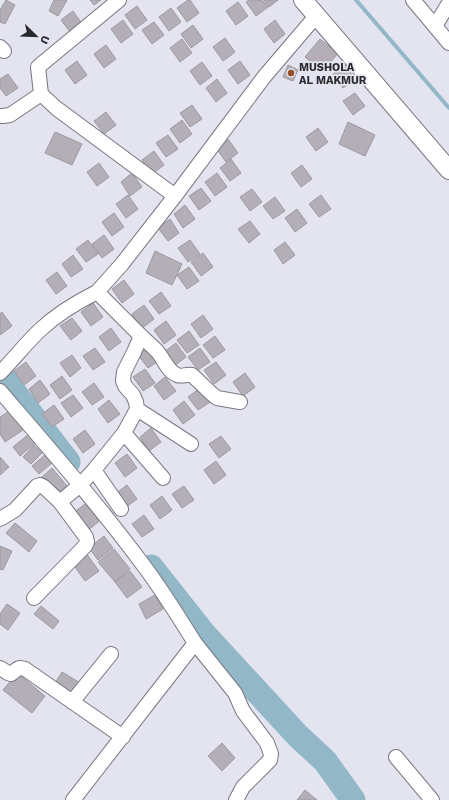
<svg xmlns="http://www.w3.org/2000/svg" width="449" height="800" viewBox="0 0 449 800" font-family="'Work Sans',sans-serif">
	<rect width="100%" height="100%" fill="#e4e4f0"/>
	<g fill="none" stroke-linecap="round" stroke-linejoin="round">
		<path stroke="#92b8c8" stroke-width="4" d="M356,0L449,108"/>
		<path stroke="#92b8c8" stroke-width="25" d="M0,374L68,462
			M151,567L204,634L298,736L325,761L353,800"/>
	</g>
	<path fill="#b4aeb7" stroke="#9e98a1" d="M6,0L15,5L5,24L0,22V10Z
		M54,0H67L58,16L49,11Z
		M90,0H101L94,5Z
		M188,0H190L199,13L187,22L177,8Z
		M249,0H262L268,7L256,16L246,2Z
		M264,0H278L269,7Z
		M238,2L248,16L236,25L226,11Z
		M137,6L147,20L135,29L125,15Z
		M171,8L181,22L169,31L159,17Z
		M73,11L83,25L71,33L61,20Z
		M123,20L133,34L121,43L111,29Z
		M275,20L285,34L274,43L264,29Z
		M154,22L164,35L152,44L142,30Z
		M193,25L203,39L191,48L181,34Z
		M225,38L235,52L223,61L213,47Z
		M182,39L192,53L180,62L170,48Z
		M320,39L338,53L323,72L305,57Z
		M106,45L116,59L104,68L94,54Z
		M77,61L87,75L75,84L65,70Z
		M240,61L250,75L238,84L228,70Z
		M202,62L212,76L200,85L190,71Z
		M288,65L298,70L293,81L283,77Z
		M345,65L355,79L343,88L333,74Z
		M8,74L18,88L6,96L0,88V79Z
		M217,79L227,93L216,102L206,88Z
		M355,93L365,106L353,115L343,101Z
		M192,105L202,119L190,127L180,113Z
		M106,112L116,125L104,134L94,121Z
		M182,120L192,134L180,143L170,129Z
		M348,122L375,135L365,156L339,144Z
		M318,128L328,142L316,151L306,137Z
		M55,132L82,144L72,165L45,153Z
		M168,135L178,149L166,157L156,143Z
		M228,139L238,153L226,162L216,148Z
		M154,151L164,165L152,174L142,160Z
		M231,159L241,173L230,181L220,168Z
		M99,163L109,177L97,186L87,172Z
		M302,165L312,179L301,187L291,173Z
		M132,173L142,187L130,196L121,182Z
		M217,173L227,187L215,196L205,182Z
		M201,188L211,201L199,210L189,196Z
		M252,189L262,202L250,211L240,197Z
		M128,195L138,209L126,218L116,204Z
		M321,195L331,209L319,217L309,204Z
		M275,197L285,211L273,219L263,206Z
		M185,205L195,219L183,228L174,214Z
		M297,209L307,223L295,232L285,218Z
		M114,213L124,227L112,236L102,222Z
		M170,219L179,233L168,241L158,228Z
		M250,221L260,234L249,243L238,229Z
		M104,235L114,249L102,258L92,244Z
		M88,240L98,254L86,262L76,249Z
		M190,240L200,254L188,262L178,248Z
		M285,242L295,255L283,264L274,250Z
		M155,251L182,264L172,285L146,273Z
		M203,253L213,267L201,276L191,262Z
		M73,255L83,269L71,277L62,264Z
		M189,267L199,281L187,289L177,275Z
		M57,272L67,286L56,294L46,280Z
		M124,280L134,294L122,303L112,289Z
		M161,292L171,306L159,314L149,301Z
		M93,303L103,317L91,326L81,312Z
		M144,305L154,319L142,328L132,314Z
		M2,312L12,326L0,335V314Z
		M203,315L213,329L201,338L191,324Z
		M72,318L82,331L71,340L60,326Z
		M166,321L176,335L164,344L154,330Z
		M111,328L121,342L109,351L99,337Z
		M189,331L199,345L187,353L177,340Z
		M215,336L225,350L213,358L203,345Z
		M176,343L186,357L174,366L164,352Z
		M150,346L160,360L148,368L138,355Z
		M95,348L105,362L93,370L83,356Z
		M200,348L210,362L198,370L188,357Z
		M72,355L81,368L70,377L60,363Z
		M26,362L36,376L24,385L14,371Z
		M216,362L226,375L214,384L204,370Z
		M145,369L155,383L143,391L133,377Z
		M245,373L255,387L243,396L233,382Z
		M62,376L72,390L60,399L50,385Z
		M165,377L176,391L164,400L154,386Z
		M40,380L50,394L38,403L29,389Z
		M94,383L104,397L92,405L82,392Z
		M200,388L210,402L198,410L188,397Z
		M73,395L83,408L71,417L61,403Z
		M109,400L120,414L108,423L98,409Z
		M184,401L195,415L183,424L173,410Z
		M54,405L64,419L52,427L42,414Z
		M11,410L23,430L5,442L0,434V417Z
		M151,428L161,442L149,451L140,437Z
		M85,430L95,444L83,453L73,439Z
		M29,434L36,442L20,456L13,447Z
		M221,436L231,449L219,458L209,444Z
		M34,445L42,453L31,464L23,457Z
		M127,454L137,468L125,477L115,463Z
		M45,455L52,463L39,474L32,466Z
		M0,457L9,467L0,475Z
		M216,461L226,475L214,484L204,470Z
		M52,468L67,486L56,495L42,477Z
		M127,485L137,499L125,508L115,494Z
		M184,486L194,500L182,508L172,494Z
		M162,496L172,510L160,519L150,505Z
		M90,500L103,518L86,532L72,514Z
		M144,515L154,529L142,537L132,524Z
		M15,523L37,541L29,552L6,533Z
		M104,536L113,548L98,560L89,548Z
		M0,546L12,551L3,570L0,569Z
		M114,549L130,569L115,582L98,562Z
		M86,553L99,571L85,581L72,563Z
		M130,571L142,587L127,598L115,582Z
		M155,595L163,609L146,619L139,604Z
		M7,604L20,613L8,630L0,624V614Z
		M41,606L59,621L53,629L34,614Z
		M62,672L82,684L74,698L53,686Z
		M17,673L45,696L32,713L3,690Z
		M222,743L235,758L222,771L208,756Z
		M305,790L317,800H297Z"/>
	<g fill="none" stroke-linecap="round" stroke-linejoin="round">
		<defs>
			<path id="minor" d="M119,0L38,67L41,94L56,108L175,196
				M413,0L449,43
				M435,26L449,3
				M0,47L4,51
				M0,116H3L10,115L41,94
				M141,336C146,341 152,346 157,351C164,359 167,371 177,375C182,377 186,374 192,375L212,394L217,398L240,402
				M0,373C14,359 26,343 40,330C57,314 77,302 97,292
				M0,391C48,447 97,503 141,562C161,588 178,616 195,643L73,800
				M137,409L191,444
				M124,433L163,478
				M94,470L121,509
				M0,519L15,510L37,486L40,485L44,487L60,502L80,485L94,470L124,433L137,409L136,402L133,395L125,386L123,381L124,372L134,352L141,336L97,292L122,264L175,196L264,77L316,16
				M34,598L85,546L87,542L86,537L60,502
				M195,643L235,693L243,711L267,743L271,754L270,760L243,787L236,800
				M0,668L8,673L11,674C17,670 17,666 25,669L123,737
				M72,702L111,654
				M396,757L432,800"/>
			<path id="tertiary" d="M303,0L449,170"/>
		</defs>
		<use href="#minor" stroke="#777781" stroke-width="16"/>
		<use href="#tertiary" stroke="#777781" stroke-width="20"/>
		<use href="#minor" stroke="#fff" stroke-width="14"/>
		<use href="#tertiary" stroke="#fff" stroke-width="18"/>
	</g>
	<circle fill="#954e28" stroke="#e4e4f0" stroke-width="1.5" cx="291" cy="73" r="4"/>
	<g text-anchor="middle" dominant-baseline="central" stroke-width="3.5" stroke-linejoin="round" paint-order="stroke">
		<g font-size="11" font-weight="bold" fill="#28292d" stroke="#e4e4f0" text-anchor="start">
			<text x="299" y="67">MUSHOLA<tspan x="299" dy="13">AL MAKMUR</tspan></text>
		</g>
	</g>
	<g transform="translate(36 36) rotate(113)" stroke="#e4e4f0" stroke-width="3" paint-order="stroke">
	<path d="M0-3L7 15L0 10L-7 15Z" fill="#28292d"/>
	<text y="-6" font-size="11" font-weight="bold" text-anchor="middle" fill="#28292d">U</text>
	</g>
</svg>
